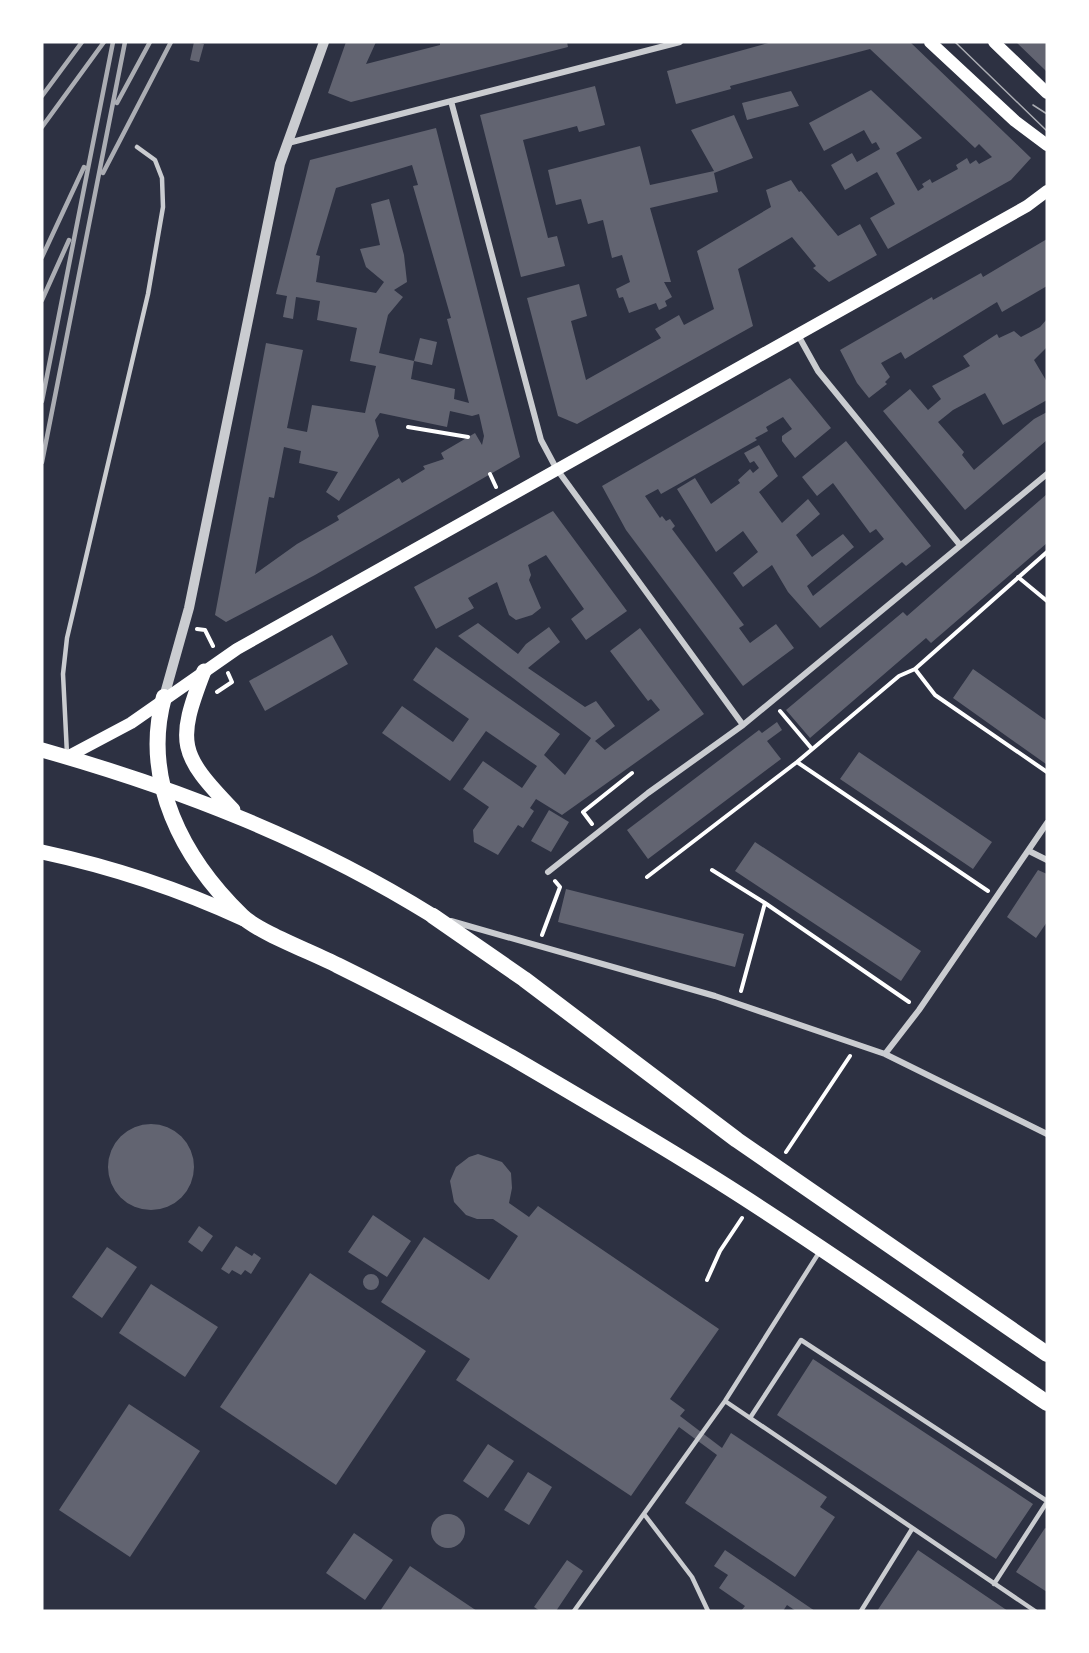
<svg xmlns="http://www.w3.org/2000/svg" width="1089" height="1653" viewBox="0 0 1089 1653" font-family="'Fira Sans Condensed',sans-serif">
	<rect width="100%" height="100%" fill="#2d3142"/>
	<path fill="#626471" fill-rule="evenodd" d="M194,42L204,44L199,62L190,60Z
		M346,42H376L366,64L440,45V42H567L568,47L351,102L328,93Z
		M772,42H910L1031,158L1011,180L888,249L870,218L895,204L877,172L845,190L831,165L852,153L857,162L880,149L876,142L872,144L864,130L824,151L809,123L871,90L922,138L896,153L918,191L924,187L922,184L930,179L932,183L958,169L956,165L967,158L970,164L976,160L979,164L992,157L979,144L975,148L870,49L730,86L731,89L676,104L667,71Z
		M1016,42H1047V72L1044,69Z
		M595,86L605,125L579,132L577,126L523,140L548,238L557,236L565,266L521,277L480,115Z
		M791,91L799,106L747,120L742,103Z
		M734,115L753,158L714,173L718,192L650,208L671,282H664L672,297L665,301L667,306L659,310L656,303L629,313L623,297L619,298L616,289L630,282L622,255L612,258L603,220L588,224L581,199L556,205L548,170L640,146L650,185L714,171L691,130Z
		M436,128L520,457L315,575L226,622L215,615L266,343L303,350L287,428L307,432L312,405L365,413L376,366L350,361L357,328L317,320L320,301L296,297L293,319L283,317L287,296L276,294L310,160ZM412,165L418,185L413,186L451,318L447,319L469,403L454,399L455,389L411,379L414,361L379,353L388,315L403,297L394,290L407,282L404,255L389,199L371,204L380,245L360,249L366,267L384,282L376,293L316,282L320,256L316,255L336,188ZM450,411L472,416L479,414L484,436L482,445L475,433L441,453L444,459L423,466L425,469L402,483L399,478L337,516L339,520L297,544L255,574L269,497L274,498L284,447L301,451L299,463L338,472L326,492L339,501L379,436L375,420L380,413L447,427Z
		M791,180L799,192L801,191L838,236L860,224L877,255L829,282L813,268L816,266L792,237L738,269L753,326L577,424L558,416L527,298L579,284L587,316L571,321L586,380L661,338L655,329L679,315L684,325L714,309L697,251L771,207L766,190Z
		M1047,239V286L1002,312L997,302L905,359L901,352L881,363L890,377L885,382L887,384L869,398L857,383L840,350L932,297L933,300L981,273L983,277Z
		M1047,319V347L1034,360L1047,382V400L1003,425L985,393L953,410L938,422L964,452L962,455L974,470L1034,419L1047,412V440L965,510L883,411L910,389L928,410L941,399L932,386L970,366L963,356L997,334L999,338L1014,331L1021,337L1040,327Z
		M420,338L437,342L432,365L414,361Z
		M790,378L831,428L795,458L782,441V436L792,429L783,417L766,427L768,431L755,438L757,440L661,494L658,489L645,496L660,518L662,516L666,521L670,519L675,526L672,529L744,625L739,628L750,643L776,624L794,648L743,686L626,530L602,486Z
		M846,441L931,546L906,566L902,562L820,628L788,592L772,565L743,587L733,573L758,552L743,531L716,552L677,489L695,478L711,504L740,483L738,480L750,469L753,473L759,468L754,461L750,463L744,453L759,445L778,476L759,492L782,523L808,499L820,514L796,535L812,557L843,534L854,547L807,586L813,596L884,539L876,529L870,533L833,483L817,496L802,477Z
		M1047,494V543L931,643L926,638L810,738L786,710L903,612L907,616Z
		M553,511L627,611L586,640L571,619L584,609L546,555L528,565L531,575L529,580L541,608L532,615L516,620L509,615L497,582L468,598L474,608L436,629L414,587Z
		M478,623L518,654L526,644L549,627L560,642L528,668L585,707L596,701L615,726L595,741L605,750L660,710L651,699L648,701L610,651L640,628L704,714L562,815L536,799L530,808L534,811L523,828L518,825L498,855L474,842L473,830L489,807L463,789L483,761L522,788L537,766L486,731L450,781L382,733L402,706L453,742L469,719L413,680L436,647L560,734L544,755L565,775L591,738L458,636Z
		M332,635L348,664L265,711L249,681Z
		M973,669L1047,721L1046,764L953,698Z
		M777,722L782,730L767,741L781,759L648,859L627,830L759,730L762,733Z
		M859,752L992,842L973,869L840,779Z
		M549,810L569,822L551,852L531,841Z
		M755,842L921,951L901,981L735,871Z
		M1038,870L1047,874V922L1036,938L1007,917Z
		M566,889L744,934L735,967L558,922Z
		M108 1167a43 43 0 1 1 86 0a43 43 0 1 1-86 0Z
		M478,1154L502,1162L511,1173L512,1188L509,1203L529,1217L538,1206L719,1329L670,1399L685,1410L680,1416L722,1448L731,1433L827,1497L820,1507L835,1517L795,1577L685,1503L717,1455L679,1427L631,1496L456,1380L470,1359L381,1302L424,1237L489,1280L518,1236L493,1219H477L466,1215L454,1202L450,1181L456,1167L469,1157Z
		M373,1215L411,1241L387,1277L348,1252Z
		M199,1226L213,1236L202,1252L188,1242Z
		M236,1246L252,1256L254,1253L261,1258L251,1274L245,1270L241,1275L232,1270L229,1274L221,1269Z
		M107,1247L137,1267L102,1318L72,1297Z
		M310,1273L426,1351L336,1485L220,1407Z
		M363 1282a8 8 0 1 1 16 0a8 8 0 1 1-16 0Z
		M151,1284L218,1327L185,1377L119,1333Z
		M813,1359L1033,1504L996,1559L777,1415Z
		M129,1404L200,1451L130,1557L59,1510Z
		M488,1444L514,1461L488,1498L463,1481Z
		M528,1472L552,1487L529,1525L504,1510Z
		M431 1531a17 17 0 1 1 34 0a17 17 0 1 1-34 0Z
		M1045,1528L1047,1529V1592L1016,1572Z
		M354,1533L393,1560L365,1600L326,1573Z
		M725,1550L815,1611H796L787,1605L783,1611H741L745,1606L719,1588L728,1575L714,1566Z
		M918,1550L1008,1611H877Z
		M567,1560L583,1571L556,1611H540L534,1607Z
		M410,1566L477,1611H380Z"/>
	<g fill="none" stroke-linecap="round" stroke-linejoin="round">
		<path stroke="#fff" stroke-width="4" d="M408,427L468,437
			M490,474L496,487
			M1018,577L1047,601
			M197,629L205,630L213,646
			M915,669L935,695L1047,772
			M217,692L232,682L228,673
			M780,711L812,749
			M797,762L988,891
			M592,824L583,812L632,773
			M712,870L765,903L909,1002
			M647,877L797,762L899,676L915,669L1047,552
			M542,935L560,887L555,881
			M741,991L765,903
			M786,1152L850,1056
			M707,1280L720,1251L742,1218"/>
		<path stroke="#caccd0" stroke-width="4.5" d="M67,754L63,674L67,638L148,294L163,207L162,178L155,160L137,147
			M725,1401L1035,1611
			M750,1418L801,1340L1047,1501
			M644,1514L692,1577L708,1611
			M994,1584L1047,1502
			M574,1611L725,1401L820,1251
			M861,1611L912,1529"/>
		<path stroke="#caccd0" stroke-width="6" d="M451,101L541,440L556,468L743,725
			M288,143L680,42
			M798,335L818,371L960,545
			M1029,851L1047,860
			M548,872L648,793L743,725L1047,474
			M451,921L715,996L885,1054L1047,1134
			M885,1054L919,1010L1047,823"/>
		<path stroke="#caccd0" stroke-width="10" d="M164,697L189,608L280,164L324,42"/>
		<path stroke="#fff" stroke-width="12" d="M930,42L1015,121L1047,145
			M994,42L1047,93
			M67,757L131,723L237,649L986,229L1027,206L1047,191"/>
		<path stroke="#fff" stroke-width="15" d="M204,671C176,743 179,754 233,810
			M42,750C180,789 311,840 433,916
			M42,852C112,867 179,889 244,919"/>
		<path stroke="#fff" stroke-width="16" d="M164,697C141,780 183,859 242,916C258,932 314,953 337,965C396,994 454,1025 511,1057C583,1099 655,1141 726,1186C835,1255 940,1330 1047,1403
			M433,916L524,979L737,1140L1047,1354"/>
		<path stroke="#abadb3" stroke-width="1.5" d="M955,42L1047,131
			M1033,105L1047,114"/>
		<path stroke="#abadb3" stroke-width="4.5" d="M42,96L82,42
			M117,103L150,42
			M42,127L104,42
			M103,173L171,42
			M42,257L84,167
			M42,300L69,240
			M42,401L113,42
			M42,462L125,42"/>
	</g>
	<rect width="1089" height="1653" fill="none" stroke="#ffffff" stroke-width="87"/>
</svg>
